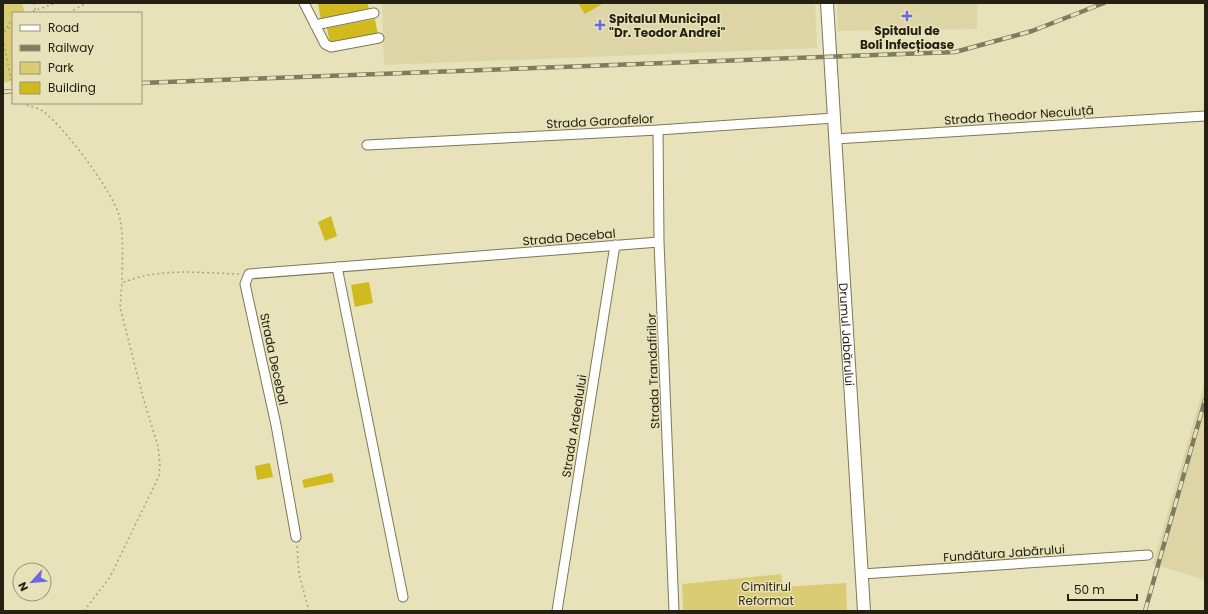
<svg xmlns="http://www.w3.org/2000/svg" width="1208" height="614" viewBox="0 0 1208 614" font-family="Poppins,sans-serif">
	<rect width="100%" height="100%" fill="#e8e2ba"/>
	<path fill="#ddd5a6" d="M382,3H815L817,48L384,65Z
		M837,3H977V29L838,31Z
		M1205,381V580L1153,564Z"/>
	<path fill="#dacc75" d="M3,3H22L25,13H13V81L3,83Z
		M781,574L783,587L846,583L847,611H683L682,584Z"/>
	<path fill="#d1ba1d" d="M324,3H368L369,11L321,20L318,4Z
		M578,3H602V4L585,14Z
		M375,19L378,35L330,44L327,28Z
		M331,216L337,236L325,241L318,222Z
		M369,282L373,303L355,307L351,285Z
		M270,463L273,477L257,480L255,466Z
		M332,473L334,482L304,488L302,480Z"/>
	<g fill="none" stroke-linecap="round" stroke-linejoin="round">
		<defs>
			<path id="minor" d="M304,3L325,44L331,47L379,38
				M315,25L374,13
				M658,130L659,242L674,611
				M835,139L1205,116
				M367,145L658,130L834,118
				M337,267L403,597
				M296,537L276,425L245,284L249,274L659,242
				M862,574L1148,555
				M557,611L615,245"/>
			<g id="secondary">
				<path id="s1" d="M827,3L864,611"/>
			</g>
		</defs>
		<use href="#minor" stroke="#7e7854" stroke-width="11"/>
		<use href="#secondary" stroke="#7e7854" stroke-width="14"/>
		<path stroke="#a7a283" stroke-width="1.5" stroke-dasharray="2 3" stroke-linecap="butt" d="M34,3L36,13
			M28,13L56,3
			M69,13L86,3
			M3,29L13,27
			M3,37L9,23L13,21
			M3,39L12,85
			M22,103C29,107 38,107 44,112C64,127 116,195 120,219C124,237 122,264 122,283
			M297,546L299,574L309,611
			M84,611L110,577L159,476L160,464L158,446L144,401L120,307L122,283C160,267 199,273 239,274"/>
		<use href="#minor" stroke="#fff" stroke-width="9"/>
		<use href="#secondary" stroke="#fff" stroke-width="12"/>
		<defs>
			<path id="rail" d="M141,83L955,52L1032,31L1104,3
				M3,92L13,91
				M1145,611L1205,400"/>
		</defs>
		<use href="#rail" stroke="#7f7b60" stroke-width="4.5"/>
		<use href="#rail" stroke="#e8e2ba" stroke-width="3" stroke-dasharray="9" stroke-linecap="butt"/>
	</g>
	<g fill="#6b69e3" stroke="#e8e2ba" stroke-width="1.5">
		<path d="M905 10h4v4h4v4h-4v4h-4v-4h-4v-4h4z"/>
		<path d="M598 19h4v4h4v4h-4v4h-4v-4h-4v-4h4z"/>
	</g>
	<g text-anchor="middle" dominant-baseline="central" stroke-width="3" stroke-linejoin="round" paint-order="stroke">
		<g font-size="12" font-weight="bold" fill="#242112" stroke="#e8e2ba" text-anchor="start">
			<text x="609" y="18">Spitalul Municipal<tspan x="609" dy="14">"Dr. Teodor Andrei"</tspan></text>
			<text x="907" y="30" text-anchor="middle">Spitalul de<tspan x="907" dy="14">Boli Infecțioase</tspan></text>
		</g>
		<g font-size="12" fill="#242112" stroke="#e8e2ba">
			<text transform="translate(1019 115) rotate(-4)">Strada Theodor Neculuță</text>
			<text transform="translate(600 121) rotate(-3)">Strada Garoafelor</text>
			<text transform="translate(569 237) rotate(-5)">Strada Decebal</text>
			<text stroke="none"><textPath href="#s1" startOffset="332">Drumul Jabărului</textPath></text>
			<text transform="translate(274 359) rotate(78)">Strada Decebal</text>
			<text transform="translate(653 371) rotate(-92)">Strada Trandafirilor</text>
			<text transform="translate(574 426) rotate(-81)">Strada Ardealului</text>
			<text transform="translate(1004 553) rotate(-4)">Fundătura Jabărului</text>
		</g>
		<g font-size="12" fill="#302c15" stroke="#e8e2ba">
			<text x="766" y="586">Cimitirul<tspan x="766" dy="14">Reformat</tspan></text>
		</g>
	</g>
	<rect width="1208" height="614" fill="none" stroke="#242112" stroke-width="8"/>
	<rect x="12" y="12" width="130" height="92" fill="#e8e2ba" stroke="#9a9577"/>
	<rect x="20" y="25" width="20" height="6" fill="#ffffff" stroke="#9a9577"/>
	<text x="48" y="32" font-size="12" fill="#242112">Road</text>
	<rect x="20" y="45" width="20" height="6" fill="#7f7b60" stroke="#9a9577"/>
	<text x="48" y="52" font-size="12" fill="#242112">Railway</text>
	<rect x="20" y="62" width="20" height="12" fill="#dacc75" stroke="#9a9577"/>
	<text x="48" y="72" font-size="12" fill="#242112">Park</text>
	<rect x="20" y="82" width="20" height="12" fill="#d1ba1d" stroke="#9a9577"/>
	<text x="48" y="92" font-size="12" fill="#242112">Building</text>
	<g transform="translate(32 582) rotate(243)"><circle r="19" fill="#e8e2ba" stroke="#9a9577"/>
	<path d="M0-3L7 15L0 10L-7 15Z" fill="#6b69e3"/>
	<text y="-6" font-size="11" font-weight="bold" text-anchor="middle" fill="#242112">N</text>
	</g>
	<path d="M1068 594v6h69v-6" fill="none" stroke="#242112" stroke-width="2"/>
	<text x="1074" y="594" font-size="12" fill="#242112" stroke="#e8e2ba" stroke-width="3" paint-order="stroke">50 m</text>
</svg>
